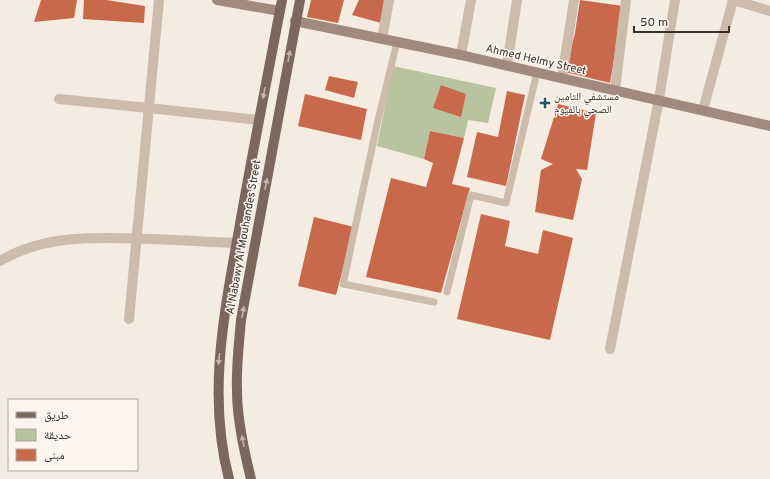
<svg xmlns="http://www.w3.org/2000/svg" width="770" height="479" viewBox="0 0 770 479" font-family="Overpass,'Noto Naskh Arabic',sans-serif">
	<rect width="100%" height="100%" fill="#f4ebe1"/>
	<path fill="#b8c4a0" d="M393,66L496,88L488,123L468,120L464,138L430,131L424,159L377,146Z"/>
	<path fill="#c8694b" d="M41,0H77L74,18L34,22Z
		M84,0H106L145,6L144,23L83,19Z
		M311,0H344L338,23L307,17Z
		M359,0H384L381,23L352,15Z
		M580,0L623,6L610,83L565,72L575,33Z
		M329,76L358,82L354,98L325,90Z
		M441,85L466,94L461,117L433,108Z
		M507,91L525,95L506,186L467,177L477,132L498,137Z
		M305,94L367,109L361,140L298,126Z
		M558,104L596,113L587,170L576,169L582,179L573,220L535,212L541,170L553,164L541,159Z
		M430,131L464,138L452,184L470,188L441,293L366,277L391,178L426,187L433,163L424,159Z
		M481,214L510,221L505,246L538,254L543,230L573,238L550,340L457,319Z
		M314,217L354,227L336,295L298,286Z"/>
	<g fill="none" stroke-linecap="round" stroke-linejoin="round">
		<path stroke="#cdbbac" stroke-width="7" d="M397,42L378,120L343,284L434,302
			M447,292L471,195L506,203L537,72"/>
		<path stroke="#cdbbac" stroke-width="10" d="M733,0L770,11
			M382,39L389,0
			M461,55L471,0
			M507,65L517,0
			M562,78L574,0
			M615,90L626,0
			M59,99L149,108L258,120
			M703,110L733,0
			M0,261C45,234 100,237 151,239C180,240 208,242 237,243
			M129,319L159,0
			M610,349L659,99L675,0"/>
		<path stroke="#a18a7d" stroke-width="10" d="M217,0L280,11
			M295,21L461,55L770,126"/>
		<path stroke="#7d675c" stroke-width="10" d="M229,479C206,391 226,305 241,218C254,145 268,73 282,0
			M251,479C244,451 237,420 237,391C236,367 239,344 241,320L300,0"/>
	</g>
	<defs><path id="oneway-solid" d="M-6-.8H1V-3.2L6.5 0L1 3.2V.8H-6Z"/></defs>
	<g fill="#c2b5ac">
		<use href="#oneway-solid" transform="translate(289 56) rotate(-80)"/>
		<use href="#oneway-solid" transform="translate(264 93) rotate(101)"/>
		<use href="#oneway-solid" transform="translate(266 184) rotate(-80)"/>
		<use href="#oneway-solid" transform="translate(243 312) rotate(-80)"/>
		<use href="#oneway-solid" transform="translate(219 359) rotate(95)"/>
		<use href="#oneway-solid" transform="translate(243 441) rotate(-101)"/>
	</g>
	<path fill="#1f5a5e" stroke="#fbf5ee" stroke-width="1.5" d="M543 97h4v4h4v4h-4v4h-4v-4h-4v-4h4z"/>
	<g text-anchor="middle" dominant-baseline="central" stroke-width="3" stroke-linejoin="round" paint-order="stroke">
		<g font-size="11" fill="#3b302b" stroke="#fbf5ee">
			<text transform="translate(536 60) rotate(13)">Ahmed Helmy Street</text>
			<text transform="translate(244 237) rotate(-80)">Al Nabawy Al Mouhandes Street</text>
		</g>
		<g font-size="11" fill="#3b302b" stroke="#fbf5ee" text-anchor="start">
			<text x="554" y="97">مستشفي التامين<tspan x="554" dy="13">الصحي بالفيوم</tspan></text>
		</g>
	</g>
	<rect x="8" y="399" width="130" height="72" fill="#fbf5ee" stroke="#aea6a0"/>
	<rect x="16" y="412" width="20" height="6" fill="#7d675c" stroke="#aea6a0"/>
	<text x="44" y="419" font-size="12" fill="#3b302b">طريق</text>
	<rect x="16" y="429" width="20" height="12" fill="#b8c4a0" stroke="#aea6a0"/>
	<text x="44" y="439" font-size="12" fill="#3b302b">حديقة</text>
	<rect x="16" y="449" width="20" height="12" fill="#c8694b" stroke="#aea6a0"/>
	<text x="44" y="459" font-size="12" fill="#3b302b">مبنى</text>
	<path d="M634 26v6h95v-6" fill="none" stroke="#3b302b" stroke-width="2"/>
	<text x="640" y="26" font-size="12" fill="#3b302b" stroke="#fbf5ee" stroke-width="3" paint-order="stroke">50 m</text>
</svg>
